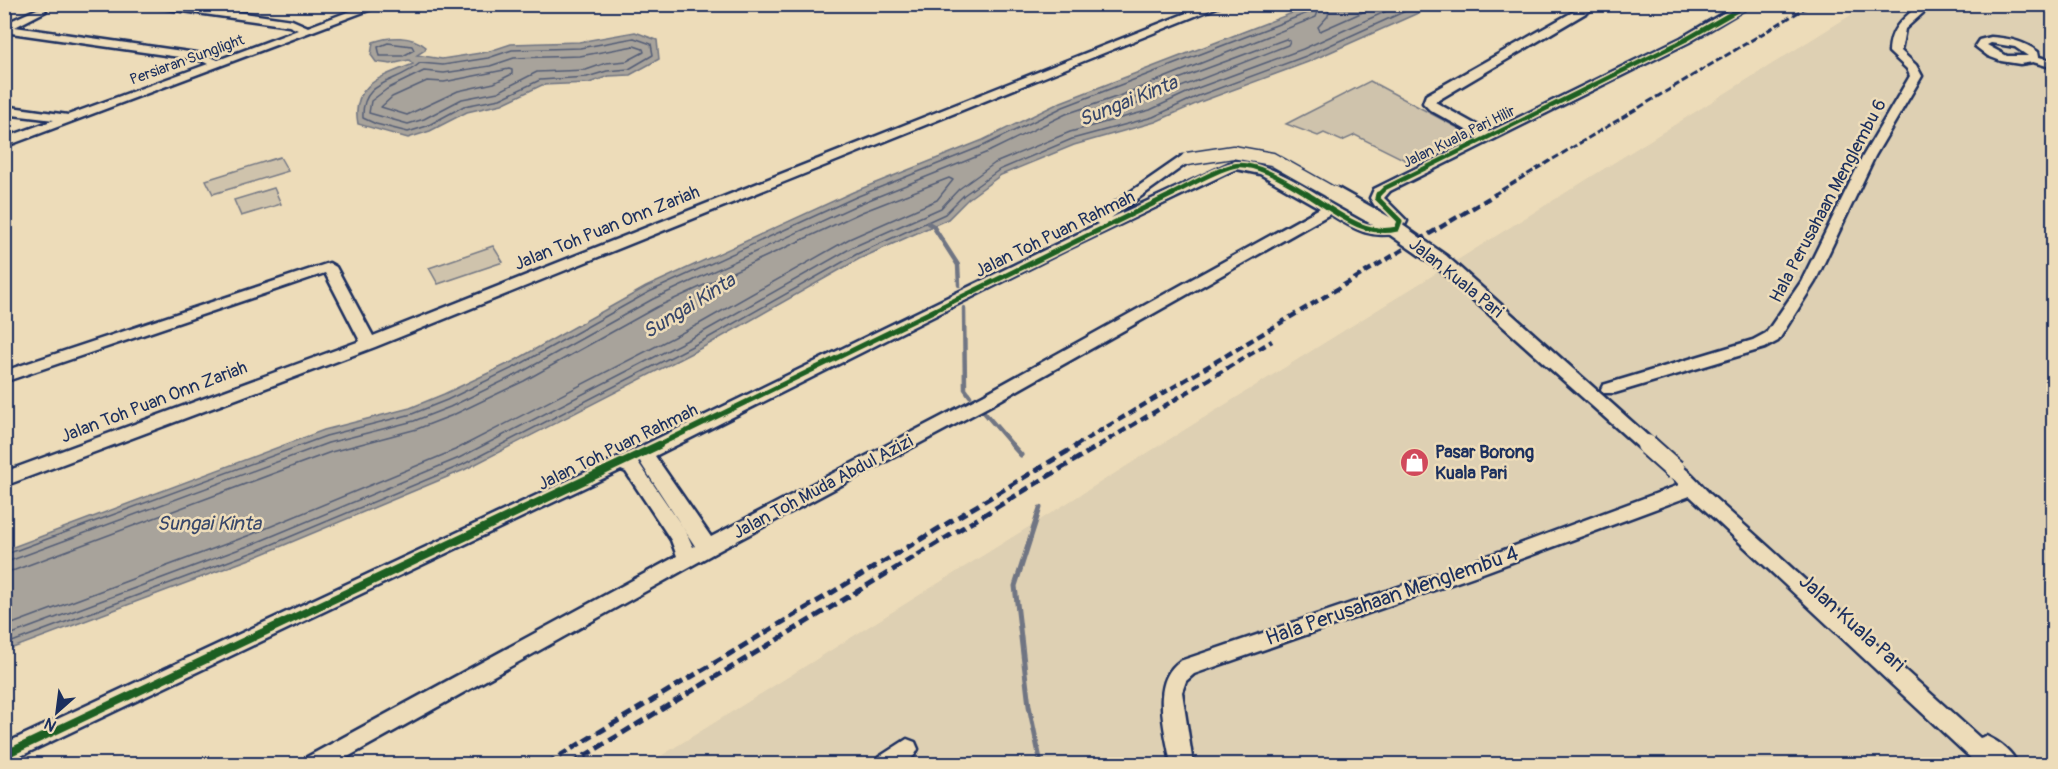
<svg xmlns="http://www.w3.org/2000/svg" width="2058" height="769" viewBox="0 0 2058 769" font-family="Pangolin,sans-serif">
	<rect width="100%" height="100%" fill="#eddcb9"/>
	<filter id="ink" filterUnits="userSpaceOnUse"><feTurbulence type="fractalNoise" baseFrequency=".0167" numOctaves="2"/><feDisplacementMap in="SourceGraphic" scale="12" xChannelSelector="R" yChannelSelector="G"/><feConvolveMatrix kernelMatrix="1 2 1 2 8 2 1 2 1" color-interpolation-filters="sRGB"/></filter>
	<g filter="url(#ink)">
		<path fill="#ded0b3" d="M1867,5H2053V764H648Z"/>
		<path fill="#cfc3ac" stroke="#757985" stroke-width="1.5" d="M1370,81L1471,135L1413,164L1355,135L1342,141L1324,133L1318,136L1286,124Z
			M280,157L288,171L213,194L206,180Z
			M274,188L281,204L241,216L234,200Z
			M493,246L503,262L438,284L429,268Z"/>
		<path fill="#a8a39b" stroke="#707583" stroke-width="1.5" d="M1313,5H1436L1308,62L1200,102L1155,122L1074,145L1001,175L968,199L948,219L859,259L709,344L464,470L258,556L5,651V550L324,430L410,408L444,394L514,361L646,287L853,192L983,140L1061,102Z
			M635,32L657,40L659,59L630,75L609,76L589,83L542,85L502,104L467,112L430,131L408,138L358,124C350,84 383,76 413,64L409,60L391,64L376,62L371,55L373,42C390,36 411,35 426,47L425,50L417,55L442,59L487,52L511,44L579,42Z"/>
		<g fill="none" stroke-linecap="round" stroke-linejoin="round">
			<path stroke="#535d76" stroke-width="1.5" d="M1330,4L1328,16L1318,27L1320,31L1381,4
				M634,38L651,44L653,55L629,69L607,71L587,77L540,80L500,99L464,106L427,126L408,132L376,124L363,118C361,79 397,84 420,63L443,65L488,58L512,50L580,48Z
				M1286,39L1290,41L1288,45L1130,107L1127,105L1128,101L1173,81Z
				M388,43L412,46L414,50L403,56H380L378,47Z
				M634,46L643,49L644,52L627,61L606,63L586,70L537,72L498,92L462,99L424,119L408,124L369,113L371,101L387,89L424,71L444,73L490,66L514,58L580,56Z
				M509,69L512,70V74L494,83L458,91L407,115L381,107L392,97L427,81L444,82Z
				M4,555L326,436L412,414L447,400L517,366L649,292L856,197L985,145L1063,107L1310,12L1313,4
				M4,563L328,443L414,421L450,407L520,373L653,299L859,204L988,152L1066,114L1119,96L1316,17L1321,4
				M4,572L15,570L331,452L417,429L453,415L524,381L657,307L862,212L949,178L953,180L937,200L849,239L699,324L455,450L250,535L4,627
				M4,637L253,544L459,458L703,332L853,247L941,208L959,189L995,163L1070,132L1150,110L1195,89L1303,49L1402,4
				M4,645L256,551L462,465L706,339L857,254L945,214L964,195L999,170L1072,139L1153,117L1198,96L1306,56L1421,4"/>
			<path stroke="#707583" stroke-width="4.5" d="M928,223L933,226L958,265L959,285
				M964,308L965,389L970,396
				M983,411L1013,446"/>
			<path stroke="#707583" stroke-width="5" d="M1012,445L1021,455
				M1040,508L1015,586L1029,706L1041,764"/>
			<defs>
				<path id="minor" d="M149,4H181L292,20L308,27L369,4H385L4,147V138L54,120L4,114V106L68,115L208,64L200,60L4,32V24L37,9L41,8L46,11L15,27L203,54L218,60L298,30L289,26L154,7Z
					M1209,4H1225L375,347L4,486V472L360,341L325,273L4,382V371L329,263L336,267L373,336Z
					M1587,4H1601L1435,102L1489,132L1681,38L1739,4H1753L1689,42L1390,191L1384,198L1407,221L1402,232C1370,240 1356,230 1330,214L995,403L718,551L335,764H304L307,757L677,556L671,540L626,472L621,470L4,764V744L642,446L1098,224L1092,220L1094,217L1182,156H1192L1193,159L1111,218L1234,161C1286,165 1328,205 1374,227L1391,226L1393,222L1375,206L1370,198L1374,189L1479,137L1430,110L1423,103L1426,95ZM1236,169L1260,174L1320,208L983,395L711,537L655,456L1066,250ZM640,461L642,465L695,546L693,547L686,532L638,462Z
					M1921,4H1933L1905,29L1901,51L1916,65L1922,76L1875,156L1815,282L1778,341L1765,348L1615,393H1603L1601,389L1603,385L1753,340L1766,333L1801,282L1863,156L1910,76L1907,69L1889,52C1890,27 1903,19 1921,4Z
					M1991,37C2008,38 2024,41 2038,52L2039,57L2054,61V68L2033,62L2020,64L2001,61L1988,56L1975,46L1979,40ZM1991,43L2015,47L2028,56H2007L1987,45Z
					M1675,463C1689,468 1700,484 1710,494L1980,738L1986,736C1998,741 2013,752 2017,764H1977L1690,496L1480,574L1194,674L1186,681L1182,692L1193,764H1171C1166,733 1149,682 1180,661L1466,564L1679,485L1666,470L1669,465Z
					M907,739L915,742L918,749C910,767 894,764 876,764L879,757Z"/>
			</defs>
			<use href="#minor" stroke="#1b2f5e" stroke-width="5"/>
			<use href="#minor" fill="#eddcb9" fill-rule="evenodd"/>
			<path stroke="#1b2f5e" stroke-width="3" stroke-dasharray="7 3" stroke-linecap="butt" d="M1493,195L1812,4"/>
			<path stroke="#1b2f5e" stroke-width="4.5" stroke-dasharray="8 4.5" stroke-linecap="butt" d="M1075,446L1496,194
				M1098,446L1272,341"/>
			<path stroke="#1b2f5e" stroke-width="5" stroke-dasharray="10 5" stroke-linecap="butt" d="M546,764L1078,445
				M571,764L1100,445"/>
			<defs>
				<path id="minor-bridge-far2" d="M1187,159L1233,152L1272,159L1336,195"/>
				<path id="minor-bridge-far1" d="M1333,194L1392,227L1442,262L1648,446"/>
				<path id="minor-bridge" d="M1647,445L1675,470"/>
			</defs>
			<use href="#minor-bridge-far2" stroke="#1b2f5e" stroke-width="15" stroke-linecap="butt"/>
			<use href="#minor-bridge-far1" stroke="#1b2f5e" stroke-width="20" stroke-linecap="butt"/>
			<use href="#minor-bridge" stroke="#1b2f5e" stroke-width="24" stroke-linecap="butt"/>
			<use href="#minor-bridge-far2" stroke="#eddcb9" stroke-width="12"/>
			<use href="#minor-bridge-far1" stroke="#eddcb9" stroke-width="15"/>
			<use href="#minor-bridge" stroke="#eddcb9" stroke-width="20"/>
			<defs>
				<path id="cycleway-far2" d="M1170,195C1189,186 1213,171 1233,166C1254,160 1292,185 1309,195
					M1378,195L1385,188L1685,40L1748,4"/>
				<path id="cycleway-far1" d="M1307,194C1335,211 1363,237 1397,229L1400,221L1377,198L1378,194
					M656,446L1173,194"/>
				<path id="cycleway" d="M4,755L659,445"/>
			</defs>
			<use href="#cycleway-far2" stroke="#eddcb9" stroke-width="8"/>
			<use href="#cycleway-far1" stroke="#eddcb9" stroke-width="9"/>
			<use href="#cycleway" stroke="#eddcb9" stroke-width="11"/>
			<use href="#cycleway-far2" stroke="#1b5e20" stroke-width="4.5"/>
			<use href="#cycleway-far1" stroke="#1b5e20" stroke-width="5"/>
			<use href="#cycleway" stroke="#1b5e20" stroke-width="8"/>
		</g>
	</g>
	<defs>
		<symbol id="shop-disc" viewBox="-11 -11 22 22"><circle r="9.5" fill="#d1495b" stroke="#eddcb9"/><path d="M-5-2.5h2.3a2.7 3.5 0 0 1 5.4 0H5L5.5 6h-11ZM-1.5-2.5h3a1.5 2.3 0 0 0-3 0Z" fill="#fff"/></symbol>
	</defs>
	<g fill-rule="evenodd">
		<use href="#shop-disc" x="1398" y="446" width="33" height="33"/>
	</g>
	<g text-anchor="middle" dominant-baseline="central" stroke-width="5" stroke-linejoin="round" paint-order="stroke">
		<g font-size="15" fill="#1b2f5e" stroke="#eddcb9">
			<text transform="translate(187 60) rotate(-20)">Persiaran Sunglight</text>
			<text transform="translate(1459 137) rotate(-26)">Jalan Kuala Pari Hilir</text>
		</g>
		<g font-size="18" fill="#1b2f5e" stroke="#eddcb9">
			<text transform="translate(1828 201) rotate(-62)">Hala Perusahaan Menglembu 6</text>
			<text transform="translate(607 228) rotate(-22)">Jalan Toh Puan Onn Zariah</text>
			<text transform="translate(1055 234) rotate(-26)">Jalan Toh Puan Rahmah</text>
			<text transform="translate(1456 278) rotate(39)">Jalan Kuala Pari</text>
			<text transform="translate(154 402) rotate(-21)">Jalan Toh Puan Onn Zariah</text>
			<text transform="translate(618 447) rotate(-26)">Jalan Toh Puan Rahmah</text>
			<text transform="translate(823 487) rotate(-28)">Jalan Toh Muda Abdul Azizi</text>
		</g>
		<g font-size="18" font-weight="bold" fill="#1b2f5e" stroke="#eddcb9" text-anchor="start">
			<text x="1435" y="452">Pasar Borong<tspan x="1435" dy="21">Kuala Pari</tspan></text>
		</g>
		<g font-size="20" font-style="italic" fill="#37466a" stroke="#eddcb9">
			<text transform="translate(1128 101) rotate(-22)">Sungai Kinta</text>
			<text transform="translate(689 306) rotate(-32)">Sungai Kinta</text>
			<text x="209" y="523">Sungai Kinta</text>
		</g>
		<g font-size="21" fill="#1b2f5e" stroke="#eddcb9">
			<text transform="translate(1392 596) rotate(-19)">Hala Perusahaan Menglembu 4</text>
			<text transform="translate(1852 623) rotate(42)">Jalan Kuala Pari</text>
		</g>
	</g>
	<rect width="2058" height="769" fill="none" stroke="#eddcb9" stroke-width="24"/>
	<rect x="12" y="12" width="2034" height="745" fill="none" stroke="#1b2f5e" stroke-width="2" filter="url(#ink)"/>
	<g transform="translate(57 712) rotate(208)" stroke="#eddcb9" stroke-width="4.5" paint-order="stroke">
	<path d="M0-4.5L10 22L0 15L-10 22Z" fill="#1b2f5e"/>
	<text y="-9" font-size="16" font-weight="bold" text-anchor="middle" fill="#1b2f5e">N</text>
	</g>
</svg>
